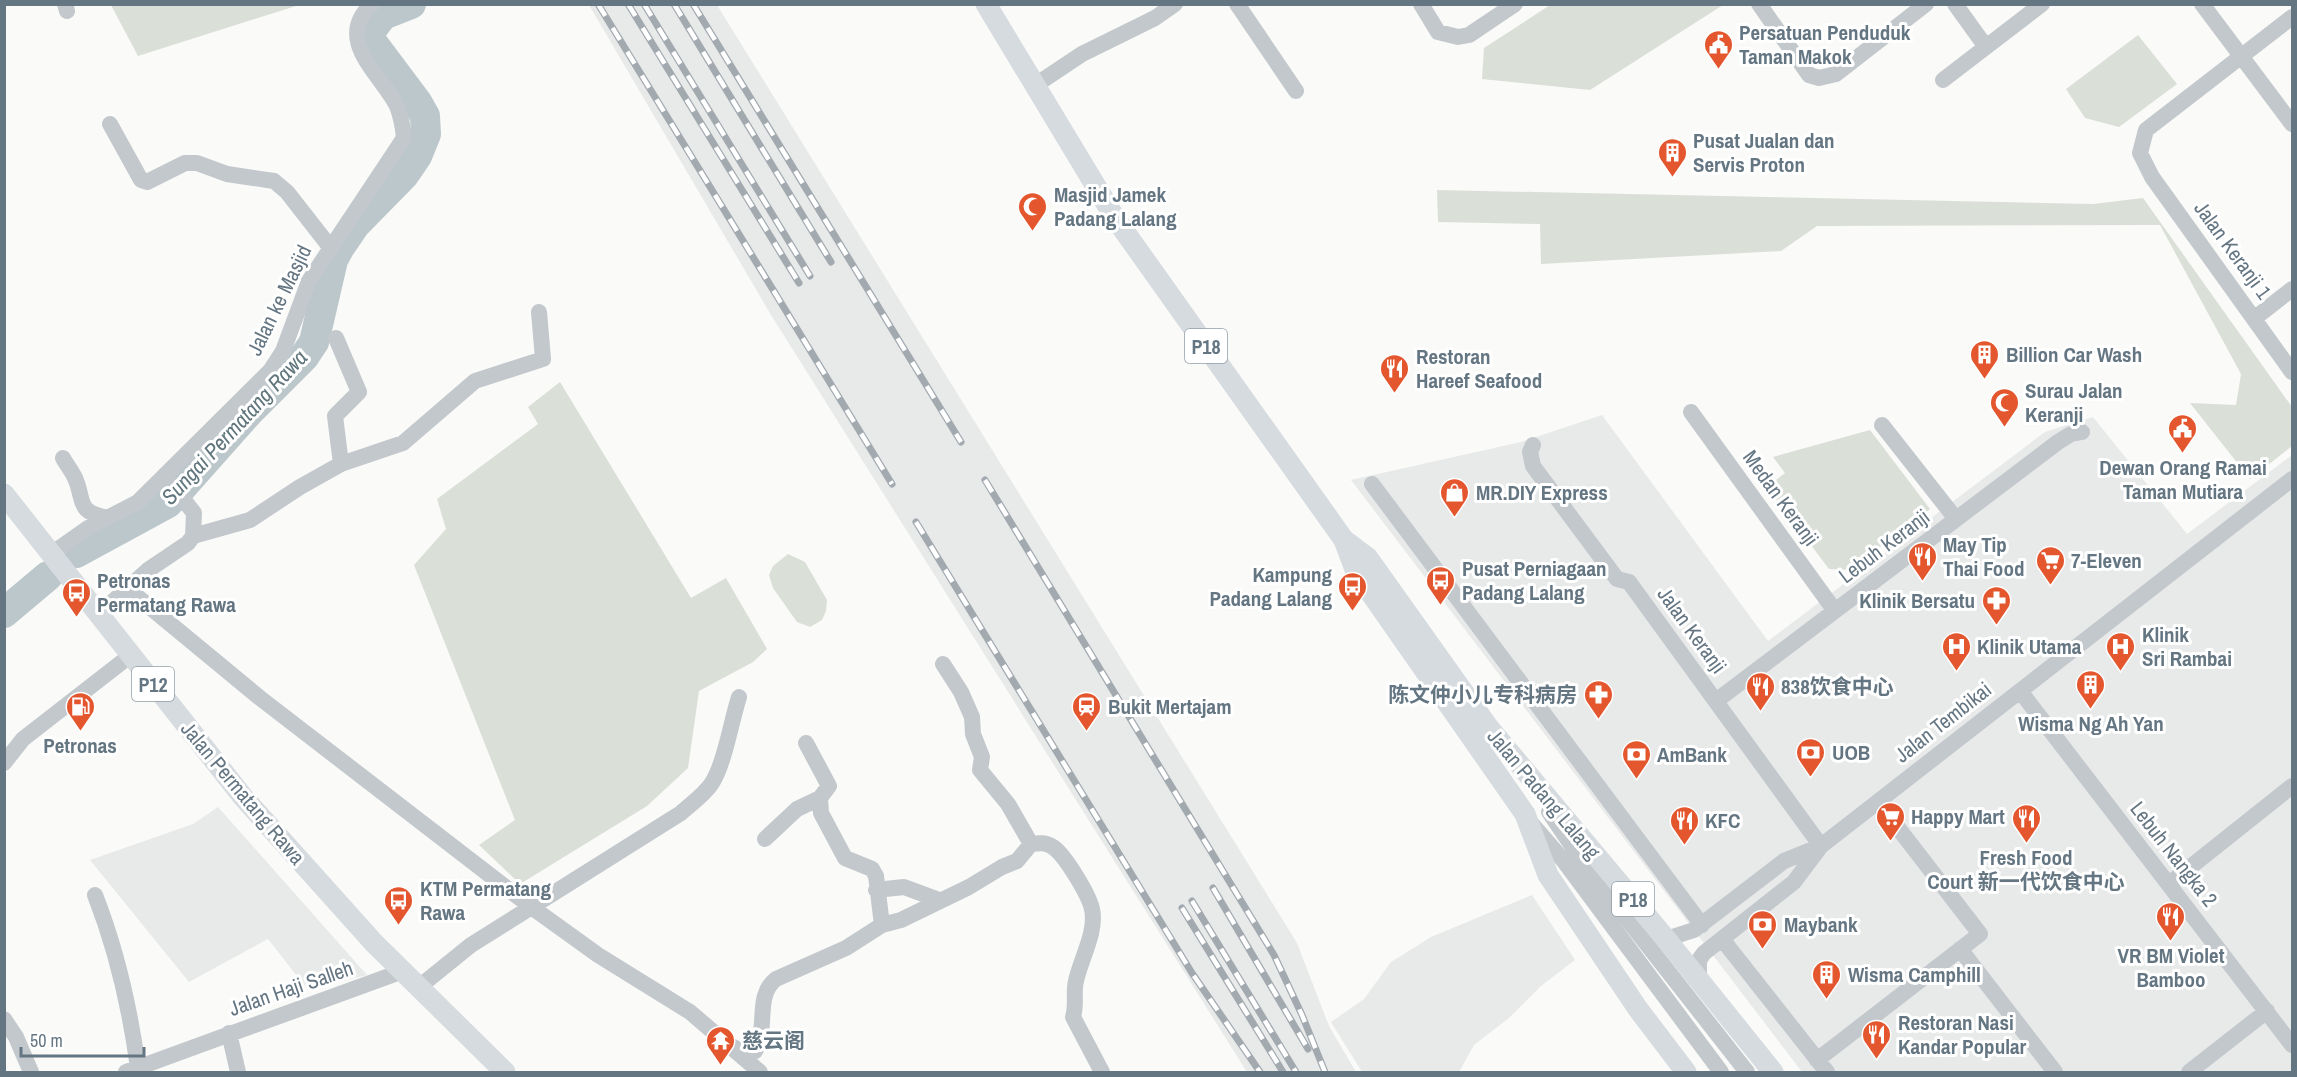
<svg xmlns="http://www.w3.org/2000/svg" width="2297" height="1077" viewBox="0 0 2297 1077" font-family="'Archivo Narrow','Noto Sans SC',sans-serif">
	<rect width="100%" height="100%" fill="#fafaf8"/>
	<path fill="#e8e9e9" d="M589,5H717L1297,943L1329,1026L1356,1072H1247L771,315Z
		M1602,415L1768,641L2045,432L2093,417L2187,534L2292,455V1072H1802L1351,480L1521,442Z
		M218,807L367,975L308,990L268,939L189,982L90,860L193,824Z
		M1532,895L1575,960L1541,986L1509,1018L1474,1045L1459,1072H1362L1331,1022L1364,999L1391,962L1431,937Z"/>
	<path fill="#dadfd7" d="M111,5H299L138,56Z
		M1550,5V4L1723,5L1590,90L1482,79L1484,48Z
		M2138,35L2177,84L2119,127L2085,118L2066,89Z
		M1437,190L2093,204L2143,198L2292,407V446L2250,479L2190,403L2236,405L2241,374L2160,225L1817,226L1781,251L1541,264L1540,224L1438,222Z
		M560,382L691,598L726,578L767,649L753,662L699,691L688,768L647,806L520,884L479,845L515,820L414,565L446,529L437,499L538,424L528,407Z
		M1870,430L1930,509L1850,570L1829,569L1767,487L1785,473L1773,457Z
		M788,554L805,562L827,600L826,611L822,620L810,627L797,622L773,588L769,575L773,566Z"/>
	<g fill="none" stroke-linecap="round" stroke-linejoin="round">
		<path stroke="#bbc7cb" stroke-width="30" d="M76,553L168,503L248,413L304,357L314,342L333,260L340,247L355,225L404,175L417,156L426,134L425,116L417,102L372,42L369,33L383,15L411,4
			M4,613L48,576"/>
		<path stroke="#c3c8cc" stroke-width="16" d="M65,4L67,11
			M1237,4L1296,91
			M1421,4L1438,32L1458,37L1469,35L1515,4
			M1759,4L1809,75L1819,78L1836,74L1926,4
			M1955,4L1986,47
			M2202,4L2292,124
			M2292,17L2146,130L2140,153L2152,177L2292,372
			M1943,80L2042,4
			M1034,86L1082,54L1155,18L1175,4
			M110,124L141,180L147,182L185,163H197L227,174L274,181L287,192L330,247
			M2255,318L2292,289
			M336,338L359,392L335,416L341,464
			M1691,412L1835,611
			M1882,425L1956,519
			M1533,445L1530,452L1533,466L1617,579L1629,582L1821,846
			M63,458C66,464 72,471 75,478C85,500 75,512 108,518
			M1372,484L1702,925
			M193,536L250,520L300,487L341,464L403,443L475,381L543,359L539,312
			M51,554L88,528L138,502L270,371L283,351L309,281L404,138C403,128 401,116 397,106C381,74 333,40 372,4
			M128,589L260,698L530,906L598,955L690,1012L760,1072
			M99,614L148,570L188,543L193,536L194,513L168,480L163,479
			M943,664L961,692L972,717L973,734L982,757L980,770L1008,804L1031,844
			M2020,691L2292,1045
			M1716,701L2058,442L2071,434L2082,432
			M4,763L23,739L131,655
			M820,798L821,813L845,858L872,869L876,876L882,925
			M1549,812L1587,868L1747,1072
			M1531,823L1563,860L1721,1072
			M765,839L797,809L820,798L829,786L806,743
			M2169,884L2292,786
			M876,890L904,887L939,900
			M95,895C117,951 130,1009 138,1068
			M1666,939L1694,930L1784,861L1821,846
			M1722,939L1827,1072
			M1960,949L2055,1072
			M1699,980V960L1704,953L1794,882L1821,846L2292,479
			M419,987L471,945L681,813C691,804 704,795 712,783C725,762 731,722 739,697
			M4,1019L16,1037L31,1072
			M229,1033L238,1072
			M733,1047L743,1052L755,1051C769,1028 754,996 776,979L846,948L882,925L901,920L969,887L1002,867L1017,861L1031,844C1039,843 1045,842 1053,847C1065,855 1089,895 1092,909C1097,932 1081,958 1076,981C1073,993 1077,1004 1073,1017L1102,1072
			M1817,1060L1980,934L1878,802
			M126,1072L403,971
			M2189,1072L2267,1011"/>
		<path stroke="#d6dbdf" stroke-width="21" d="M986,4L1115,218L1344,540L1356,572L1525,814L1548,875L1638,1009L1686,1072
			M4,494L243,797L374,943L505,1072
			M1344,540L1368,558L1489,728L1666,939L1773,1072"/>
		<defs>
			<path id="rail" d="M598,4L892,484
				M628,4L799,283
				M644,4L810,276
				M674,4L831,262
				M693,4L961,442
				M985,480L1274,955L1302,1015L1325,1072
				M916,522L1192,973L1260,1072
				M1213,888L1308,1049
				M1192,901L1296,1072
				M1182,908L1283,1072"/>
		</defs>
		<use href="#rail" stroke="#a2aab0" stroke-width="7"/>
		<use href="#rail" stroke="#fff" stroke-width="4.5" stroke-dasharray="14" stroke-linecap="butt"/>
	</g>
	<defs>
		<symbol id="civic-pin" viewBox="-11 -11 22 30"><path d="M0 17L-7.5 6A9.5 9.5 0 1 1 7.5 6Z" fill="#e4572e" stroke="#fff"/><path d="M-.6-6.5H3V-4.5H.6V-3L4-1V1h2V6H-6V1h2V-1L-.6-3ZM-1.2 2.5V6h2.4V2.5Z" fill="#fff"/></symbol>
		<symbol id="building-pin" viewBox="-11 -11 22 30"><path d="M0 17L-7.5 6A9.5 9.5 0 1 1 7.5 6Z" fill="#e4572e" stroke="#fff"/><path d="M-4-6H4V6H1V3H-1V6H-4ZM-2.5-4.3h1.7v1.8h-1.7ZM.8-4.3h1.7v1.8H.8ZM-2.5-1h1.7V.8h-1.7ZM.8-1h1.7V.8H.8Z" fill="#fff"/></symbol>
		<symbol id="mosque-pin" viewBox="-11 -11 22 30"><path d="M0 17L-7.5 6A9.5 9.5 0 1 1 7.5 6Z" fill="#e4572e" stroke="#fff"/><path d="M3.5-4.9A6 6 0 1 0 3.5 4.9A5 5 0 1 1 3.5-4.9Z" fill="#fff"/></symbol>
		<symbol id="restaurant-pin" viewBox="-11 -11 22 30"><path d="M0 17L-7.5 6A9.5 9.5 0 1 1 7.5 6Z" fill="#e4572e" stroke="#fff"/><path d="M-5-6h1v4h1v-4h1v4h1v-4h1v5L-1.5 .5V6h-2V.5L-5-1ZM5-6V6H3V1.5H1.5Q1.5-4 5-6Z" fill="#fff"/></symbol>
		<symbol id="shop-pin" viewBox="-11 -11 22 30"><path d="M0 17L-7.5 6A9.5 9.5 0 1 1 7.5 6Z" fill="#e4572e" stroke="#fff"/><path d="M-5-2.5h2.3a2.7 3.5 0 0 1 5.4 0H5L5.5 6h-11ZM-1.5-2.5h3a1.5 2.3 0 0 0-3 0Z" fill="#fff"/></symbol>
		<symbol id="supermarket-pin" viewBox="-11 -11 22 30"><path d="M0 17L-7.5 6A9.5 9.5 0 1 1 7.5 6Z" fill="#e4572e" stroke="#fff"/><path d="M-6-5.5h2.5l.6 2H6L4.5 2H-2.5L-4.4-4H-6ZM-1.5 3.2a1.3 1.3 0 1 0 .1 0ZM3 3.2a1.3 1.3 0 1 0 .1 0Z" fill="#fff"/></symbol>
		<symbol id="bus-pin" viewBox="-11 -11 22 30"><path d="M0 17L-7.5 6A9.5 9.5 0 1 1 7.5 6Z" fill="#e4572e" stroke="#fff"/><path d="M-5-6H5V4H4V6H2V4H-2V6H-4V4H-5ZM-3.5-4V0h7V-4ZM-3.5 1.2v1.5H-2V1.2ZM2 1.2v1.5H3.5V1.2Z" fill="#fff"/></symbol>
		<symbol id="pharmacy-pin" viewBox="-11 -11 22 30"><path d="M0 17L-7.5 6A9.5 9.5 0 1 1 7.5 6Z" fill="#e4572e" stroke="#fff"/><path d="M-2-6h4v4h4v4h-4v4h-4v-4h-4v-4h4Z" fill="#fff"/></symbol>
		<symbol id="hospital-pin" viewBox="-11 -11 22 30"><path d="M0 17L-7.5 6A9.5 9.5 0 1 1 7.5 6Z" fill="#e4572e" stroke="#fff"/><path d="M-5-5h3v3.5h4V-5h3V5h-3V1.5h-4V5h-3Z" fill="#fff"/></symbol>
		<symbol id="fuel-pin" viewBox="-11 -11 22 30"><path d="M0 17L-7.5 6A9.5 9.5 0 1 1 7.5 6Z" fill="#e4572e" stroke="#fff"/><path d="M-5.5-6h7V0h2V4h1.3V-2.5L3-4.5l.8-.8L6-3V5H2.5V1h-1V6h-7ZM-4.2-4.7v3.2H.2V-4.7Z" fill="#fff"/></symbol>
		<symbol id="station-pin" viewBox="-11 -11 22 30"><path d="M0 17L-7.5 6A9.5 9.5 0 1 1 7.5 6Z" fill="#e4572e" stroke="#fff"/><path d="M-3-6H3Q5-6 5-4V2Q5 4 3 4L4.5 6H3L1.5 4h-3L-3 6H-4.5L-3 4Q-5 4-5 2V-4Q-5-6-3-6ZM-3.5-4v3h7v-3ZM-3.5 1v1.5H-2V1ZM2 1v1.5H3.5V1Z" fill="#fff"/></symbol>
		<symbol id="bank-pin" viewBox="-11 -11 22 30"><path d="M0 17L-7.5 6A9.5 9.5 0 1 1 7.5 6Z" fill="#e4572e" stroke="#fff"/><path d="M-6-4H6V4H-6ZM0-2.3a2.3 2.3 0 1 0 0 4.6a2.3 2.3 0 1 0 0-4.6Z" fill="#fff"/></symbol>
		<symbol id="temple-pin" viewBox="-11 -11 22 30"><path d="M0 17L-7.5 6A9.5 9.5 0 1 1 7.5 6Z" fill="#e4572e" stroke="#fff"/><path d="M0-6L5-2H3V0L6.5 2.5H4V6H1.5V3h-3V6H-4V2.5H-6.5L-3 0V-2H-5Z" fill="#fff"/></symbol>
	</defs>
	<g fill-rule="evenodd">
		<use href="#civic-pin" x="1702" y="28" width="33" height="45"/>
		<use href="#building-pin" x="1656" y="136" width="33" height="45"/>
		<use href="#mosque-pin" x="1016" y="190" width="33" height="45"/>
		<use href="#building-pin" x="1968" y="338" width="33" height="45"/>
		<use href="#restaurant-pin" x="1378" y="352" width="33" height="45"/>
		<use href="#mosque-pin" x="1988" y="386" width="33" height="45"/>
		<use href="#civic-pin" x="2166" y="412" width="33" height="45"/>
		<use href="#shop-pin" x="1438" y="476" width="33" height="45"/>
		<use href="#restaurant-pin" x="1906" y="540" width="33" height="45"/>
		<use href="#supermarket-pin" x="2034" y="544" width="33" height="45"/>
		<use href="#bus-pin" x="1424" y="564" width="33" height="45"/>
		<use href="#bus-pin" x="1336" y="570" width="33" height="45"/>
		<use href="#bus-pin" x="60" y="576" width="33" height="45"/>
		<use href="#pharmacy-pin" x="1980" y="584" width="33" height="45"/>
		<use href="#hospital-pin" x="1940" y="630" width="33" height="45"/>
		<use href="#hospital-pin" x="2104" y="630" width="33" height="45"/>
		<use href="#building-pin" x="2074" y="668" width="33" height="45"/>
		<use href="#restaurant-pin" x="1744" y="670" width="33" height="45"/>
		<use href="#pharmacy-pin" x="1582" y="678" width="33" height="45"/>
		<use href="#fuel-pin" x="64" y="690" width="33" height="45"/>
		<use href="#station-pin" x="1070" y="690" width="33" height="45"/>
		<use href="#bank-pin" x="1794" y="736" width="33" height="45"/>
		<use href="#bank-pin" x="1620" y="738" width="33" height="45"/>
		<use href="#supermarket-pin" x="1874" y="800" width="33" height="45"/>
		<use href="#restaurant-pin" x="2010" y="802" width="33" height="45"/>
		<use href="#restaurant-pin" x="1668" y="804" width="33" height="45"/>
		<use href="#bus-pin" x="382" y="884" width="33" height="45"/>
		<use href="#restaurant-pin" x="2154" y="900" width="33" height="45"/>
		<use href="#bank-pin" x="1746" y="908" width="33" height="45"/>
		<use href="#building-pin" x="1810" y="958" width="33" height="45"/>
		<use href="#restaurant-pin" x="1860" y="1018" width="33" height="45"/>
		<use href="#temple-pin" x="704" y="1024" width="33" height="45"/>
	</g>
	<g text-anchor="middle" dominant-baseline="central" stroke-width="6" stroke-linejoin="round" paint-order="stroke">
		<g fill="#fff" stroke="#939fa8" stroke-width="1.5">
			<rect x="1185" y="329" width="42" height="34" rx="4.5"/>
			<rect x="132" y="667" width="42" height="34" rx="4.5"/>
			<rect x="1612" y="882" width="42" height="34" rx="4.5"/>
		</g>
		<g font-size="20" font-weight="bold" fill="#657683">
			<text x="1206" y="346">P18</text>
			<text x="153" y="684">P12</text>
			<text x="1633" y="899">P18</text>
		</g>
		<g font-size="21" font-weight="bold" fill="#657683" stroke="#fff" text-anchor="start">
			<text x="1739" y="32">Persatuan Penduduk<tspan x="1739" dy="24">Taman Makok</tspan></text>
			<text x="1693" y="140">Pusat Jualan dan<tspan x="1693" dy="24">Servis Proton</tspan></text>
			<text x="1054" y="194">Masjid Jamek<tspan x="1054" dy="24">Padang Lalang</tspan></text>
			<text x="2006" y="354">Billion Car Wash</text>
			<text x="1416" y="356">Restoran<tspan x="1416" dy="24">Hareef Seafood</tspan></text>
			<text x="2025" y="390">Surau Jalan<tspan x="2025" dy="24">Keranji</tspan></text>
			<text x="2183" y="467" text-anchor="middle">Dewan Orang Ramai<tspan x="2183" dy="24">Taman Mutiara</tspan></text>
			<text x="1476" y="492">MR.DIY Express</text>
			<text x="1943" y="544">May Tip<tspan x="1943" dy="24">Thai Food</tspan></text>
			<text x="2071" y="560">7-Eleven</text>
			<text x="1462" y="568">Pusat Perniagaan<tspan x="1462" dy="24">Padang Lalang</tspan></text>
			<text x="1332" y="574" text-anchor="end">Kampung<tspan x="1332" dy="24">Padang Lalang</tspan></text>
			<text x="97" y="580">Petronas<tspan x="97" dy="24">Permatang Rawa</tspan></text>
			<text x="1975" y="600" text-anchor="end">Klinik Bersatu</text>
			<text x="2142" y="634">Klinik<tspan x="2142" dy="24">Sri Rambai</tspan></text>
			<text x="1977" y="646">Klinik Utama</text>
			<text x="1781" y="686">838饮食中心</text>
			<text x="1577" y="694" text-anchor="end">陈文仲小儿专科病房</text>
			<text x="1108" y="706">Bukit Mertajam</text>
			<text x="2091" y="723" text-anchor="middle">Wisma Ng Ah Yan</text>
			<text x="80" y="745" text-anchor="middle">Petronas</text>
			<text x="1832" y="752">UOB</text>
			<text x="1657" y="754">AmBank</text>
			<text x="1911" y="816">Happy Mart</text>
			<text x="1705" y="820">KFC</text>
			<text x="2026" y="857" text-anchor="middle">Fresh Food<tspan x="2026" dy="24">Court 新一代饮食中心</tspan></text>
			<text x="420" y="888">KTM Permatang<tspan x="420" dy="24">Rawa</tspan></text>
			<text x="1784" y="924">Maybank</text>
			<text x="2171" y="955" text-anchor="middle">VR BM Violet<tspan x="2171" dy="24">Bamboo</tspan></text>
			<text x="1848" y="974">Wisma Camphill</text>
			<text x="1898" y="1022">Restoran Nasi<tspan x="1898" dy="24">Kandar Popular</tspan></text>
			<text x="742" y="1040">慈云阁</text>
		</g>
		<g font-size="21" fill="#657683" stroke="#fff">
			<text transform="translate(2233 250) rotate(54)">Jalan Keranji 1</text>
			<text transform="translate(279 300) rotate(-64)">Jalan ke Masjid</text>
			<text transform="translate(1781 498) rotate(54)">Medan Keranji</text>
			<text transform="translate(1884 546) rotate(-37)">Lebuh Keranji</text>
			<text transform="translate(1692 630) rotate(54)">Jalan Keranji</text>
			<text transform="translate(1943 722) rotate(-38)">Jalan Tembikai</text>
			<text transform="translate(243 793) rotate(50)">Jalan Permatang Rawa</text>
			<text transform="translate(1544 794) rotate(50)">Jalan Padang Lalang</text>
			<text transform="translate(2174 854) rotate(52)">Lebuh Nangka 2</text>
			<text transform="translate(291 988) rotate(-19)">Jalan Haji Salleh</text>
		</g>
		<g font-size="22" font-style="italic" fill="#60757c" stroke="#fff">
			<text transform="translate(234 427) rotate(-47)">Sungai Permatang Rawa</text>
		</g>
	</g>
	<rect width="2297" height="1077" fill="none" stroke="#657683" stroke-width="12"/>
	<path d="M21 1047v9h123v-9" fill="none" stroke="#657683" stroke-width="3"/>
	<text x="30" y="1047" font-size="18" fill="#657683" stroke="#ffffff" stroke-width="4.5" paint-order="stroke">50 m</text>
</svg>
